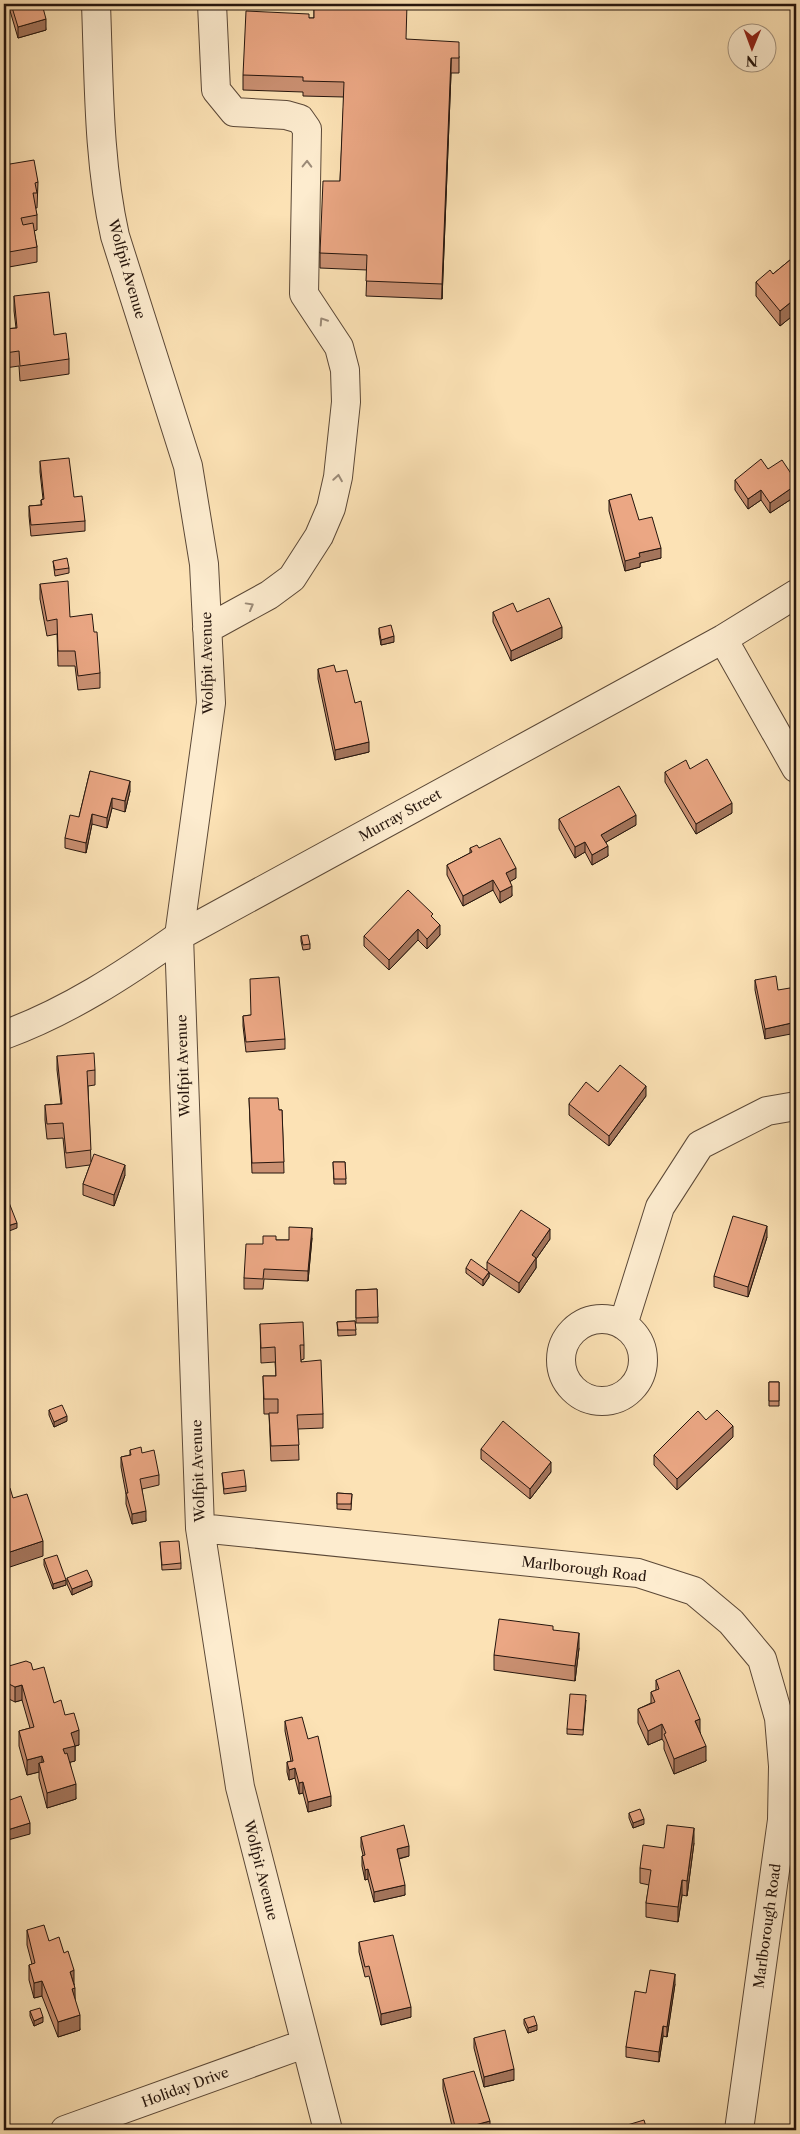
<svg xmlns="http://www.w3.org/2000/svg" width="800" height="2134" viewBox="0 0 800 2134" font-family="'Libre Caslon Text',serif">
	<rect width="100%" height="100%" fill="#fce2b5"/>
	<filter id="stains"><feTurbulence type="fractalNoise" baseFrequency=".004" numOctaves="4"/><feColorMatrix values="0 0 0 0 .2 0 0 0 0 .09 0 0 0 0 .02 0 0 0 .5 -.17"/></filter>
	<radialGradient id="worn" r=".72"><stop offset=".6" stop-color="#630" stop-opacity="0"/><stop offset="1" stop-color="#630" stop-opacity=".3"/></radialGradient>
	<g fill="none" stroke-linecap="round" stroke-linejoin="round">
		<defs>
			<path id="minor" d="M96,4C99,81 98,160 115,236L188,466L204,564L211,703L179,936L200,1528L240,1787L328,2130
				M207,629L269,595L292,578L319,536L331,508L338,477L346,402L345,370L339,347L304,294L307,129L300,119L286,115L234,112L216,90L212,4
				M723,639L796,768
				M4,1035C67,1012 124,975 179,936L723,639L796,594
				M561 1360a41 41 0 1 1 82 0a41 41 0 1 1-82 0Z
				M623,1325L660,1207L700,1145L767,1111L796,1106
				M200,1528L638,1573L694,1591L731,1622L762,1659L779,1718L783,1766L782,1820L739,2130
				M65,2130L304,2044"/>
		</defs>
		<use href="#minor" stroke="#5b4837" stroke-width="30"/>
		<use href="#minor" stroke="#fdeccf" stroke-width="28"/>
	</g>
	<path fill="#ca9072" stroke="#25150d" d="M8,4H42L46,30L18,38Z
		M314,4H333V6L406,39L459,56V73H451L442,299L366,296L367,270L320,268V253L340,181L344,97L303,96V92L243,90V75L309,18H314Z
		M4,165L38,182L37,208H35L37,215V230L34,231L37,247V262L9,267L4,232Z
		M796,255V313L780,326L756,296V282L773,274Z
		M14,296L54,335L69,359V374L20,381L19,366L5,368L4,360V329L16,328L14,311Z
		M40,461L74,497L85,521V531L31,536L29,516V506L41,505V500L43,499L40,472Z
		M768,469L796,481V496L770,513L761,500L748,509L735,490V480Z
		M609,500L639,520L661,558L640,563V567L625,571L609,511Z
		M53,561L69,568V573L55,576Z
		M40,584L70,617L100,673V688L78,690L75,666H58L57,634L47,636L40,599Z
		M493,612L562,638L511,661L493,622Z
		M379,628L394,642L381,645L379,634Z
		M318,669L336,672L355,703L369,752L335,760L318,679Z
		M690,769L732,813L696,834L665,782V772Z
		M90,771L130,791L125,812L112,808L107,828L92,824L86,853L65,848V838L79,817Z
		M559,819L636,825L606,842L608,856L592,865L585,852L575,858L559,829Z
		M470,848L516,878L510,881L512,896L500,903L493,890L463,906L447,875V865L470,853Z
		M433,918L440,935L427,949L418,940L389,970L364,946V936Z
		M301,936L310,944V949L303,950L301,941Z
		M755,980L778,990L765,1039L755,990Z
		M251,1015L285,1039V1049L246,1052L243,1026V1016Z
		M57,1056L95,1070V1085L88,1086L91,1162L125,1175L114,1206L83,1195V1184L90,1165L66,1168L63,1138L47,1139L45,1120V1105L61,1104L57,1070Z
		M598,1092L646,1096L609,1146L569,1115V1104Z
		M249,1098L279,1110H282L284,1173H252Z
		M333,1162H345L346,1184H334Z
		M767,1237L748,1297L714,1287V1276Z
		M312,1238L308,1281L264,1279L263,1289H244V1278L263,1244L276,1240H289Z
		M550,1239L536,1259V1268L519,1293L489,1273V1277L483,1286L466,1273V1268L487,1270V1262Z
		M796,1252V1263L794,1262V1257Z
		M377,1289L378,1323H356V1290Z
		M355,1321L356,1335L338,1336L337,1322Z
		M260,1324L304,1345V1359L301,1360V1362L323,1414V1428L298,1429L299,1460L271,1461L269,1414H264L263,1376H276L275,1362L261,1363Z
		M769,1382H779V1406H769Z
		M49,1410L67,1421L54,1427L49,1415Z
		M733,1437L677,1490L654,1465V1455Z
		M481,1449L551,1472L530,1499L481,1459Z
		M130,1450L142,1453L159,1475V1485L142,1489L146,1521L132,1524L126,1504V1494L121,1467V1457L130,1455Z
		M222,1473L246,1486V1491L224,1494Z
		M337,1493L352,1494L351,1510L337,1509Z
		M160,1542L181,1563V1569L162,1570Z
		M44,1559L66,1585L53,1589L44,1565Z
		M67,1578L92,1586L72,1595L67,1584Z
		M553,1630L579,1648L575,1681L494,1670V1655Z
		M33,1670L54,1703L65,1715L79,1745L75,1746V1761L70,1762L76,1799L47,1808L39,1778V1772L27,1775L19,1746V1731L30,1728L22,1700L15,1702L7,1698L4,1688V1674Z
		M656,1680L700,1732L706,1761L674,1774L664,1749V1742L662,1739L648,1745L638,1723V1709L651,1703V1692L656,1690Z
		M586,1700L583,1735L567,1734V1729Z
		M285,1721L308,1739L331,1806L308,1812L303,1793L299,1794L295,1778L289,1780L287,1772V1762L291,1761L285,1731Z
		M629,1813L644,1824L633,1828L629,1818Z
		M361,1837L409,1856L399,1859L405,1895L374,1902L368,1879L365,1880L362,1866V1856L363,1855L361,1847Z
		M694,1843L687,1896L682,1895L678,1922L646,1917V1903L649,1885L640,1883V1868L664,1848Z
		M27,1930L49,1941L74,1984L75,2001L80,2030L58,2037L42,1996L34,1998L29,1980V1965L32,1964L27,1945Z
		M359,1942L411,2017L381,2025L369,1976L365,1977L359,1952Z
		M675,1984L667,2037L663,2036L659,2062L626,2057V2047L646,1993Z
		M30,2011L43,2022L34,2026L30,2016Z
		M524,2019L537,2030L528,2033L524,2024Z
		M474,2038L514,2080L484,2087L474,2048Z
		M443,2079L490,2130H453L443,2089Z"/>
	<path fill="#a4755c" stroke="#25150d" d="M46,19V30L18,38V27Z
		M451,58V73L442,299V284Z
		M796,298V313L780,326V311Z
		M796,485V496L770,513V503Z
		M761,490V500L748,509V499Z
		M661,548V558L640,563V567L625,571V561L639,553Z
		M562,627V638L511,661V651Z
		M394,636V642L381,645V640Z
		M369,742V752L335,760V750Z
		M130,781V791L125,812V801Z
		M112,798V808L107,828V818Z
		M732,803V813L696,834V824Z
		M92,814V824L86,853V843Z
		M636,815V825L601,845V835Z
		M585,842V852L575,858V847Z
		M608,846V856L592,865V855Z
		M516,868V878L506,884V873Z
		M493,880V890L463,906V896Z
		M512,886V896L500,903V892Z
		M440,925V935L427,949V939Z
		M418,929V940L389,970V960Z
		M9,934V949L4,951V936Z
		M796,1022V1033L765,1039V1029Z
		M646,1086V1096L609,1146V1136Z
		M125,1165V1175L114,1206V1195Z
		M17,1223V1228L4,1233V1227Z
		M767,1226V1237L748,1297V1287Z
		M312,1228V1238L308,1281V1271Z
		M550,1229V1239L536,1259V1268L519,1293V1283L532,1255Z
		M489,1272V1277L483,1286V1280Z
		M67,1416V1421L54,1427V1422Z
		M733,1426V1437L677,1490V1479Z
		M551,1462V1472L530,1499V1489Z
		M146,1511V1521L132,1524V1514Z
		M43,1541V1556L4,1569V1554Z
		M66,1580V1585L53,1589V1584Z
		M92,1581V1586L72,1595V1589Z
		M579,1633V1648L575,1681V1666Z
		M22,1685V1700L15,1702V1687Z
		M700,1719V1733L695,1721Z
		M662,1724V1739L648,1745V1731Z
		M79,1730V1745L75,1746V1761L63,1764V1749L71,1733Z
		M706,1746V1761L674,1774V1759Z
		M42,1756V1771L39,1763V1772L27,1775V1760Z
		M295,1768V1778L289,1780V1770Z
		M303,1782V1793L299,1794V1783Z
		M76,1784V1799L47,1808V1793Z
		M331,1796V1806L308,1812V1802Z
		M644,1819V1824L633,1828V1823Z
		M30,1823V1834L4,1841V1831Z
		M694,1828V1843L687,1896V1881Z
		M409,1846V1856L397,1859V1849Z
		M368,1869V1879L365,1880V1870Z
		M682,1880V1895L678,1922V1907Z
		M405,1885V1895L374,1902V1892Z
		M74,1970V1985L70,1972Z
		M675,1974V1984L667,2037V2027Z
		M42,1981V1996L34,1998V1983Z
		M75,1988V2003L72,1989Z
		M411,2007V2017L381,2025V2014Z
		M80,2015V2030L58,2037V2022Z
		M43,2017V2022L34,2026V2021Z
		M537,2025V2030L528,2033V2028Z
		M663,2026V2036L659,2062V2052Z
		M514,2069V2080L484,2087V2077Z
		M490,2121V2130H456Z"/>
	<path fill="#eba784" stroke="#25150d" d="M11,4H42L46,19L18,27Z
		M314,4H333V6L371,7V4H407L406,39L459,42V58H451L442,284L366,281L367,255L320,253L323,181H340L344,82L303,81V77L243,75L246,11L309,14V18H314Z
		M34,160L38,182L35,183L37,193H33L37,215L21,218L23,225L33,223L37,247L9,252L4,217V165Z
		M796,255V298L780,311L756,282L770,270L773,274Z
		M49,292L54,335L66,333L69,359L20,366L19,351L5,353L4,345V329L17,328L14,296Z
		M69,458L74,497L82,496L85,521L31,525L29,506L42,505L41,500L44,499L40,461Z
		M761,459L768,469L782,460L796,481V485L770,503L761,490L748,499L735,480Z
		M631,494L639,520L652,517L661,548L639,553L640,557L625,561L609,500Z
		M67,558L69,568L55,570L53,561Z
		M68,581L70,617L92,614L94,632H97L100,673L78,676L75,651H58L57,619L47,621L40,584Z
		M549,598L562,627L511,651L493,612L513,603L517,612Z
		M391,625L394,636L381,640L379,628Z
		M334,665L336,672L347,670L355,703L361,701L369,742L335,750L318,669Z
		M707,759L732,803L696,824L665,772L686,760L690,769Z
		M90,771L130,781L125,801L112,798L107,818L92,814L86,843L65,838L70,815L79,817Z
		M619,786L636,815L601,835L608,846L592,855L585,842L575,847L559,819Z
		M500,838L516,868L506,873L512,886L500,892L493,880L463,896L447,865L472,852L470,848L477,845L479,848Z
		M408,890L433,914L431,916L440,925L427,939L418,929L389,960L364,936Z
		M4,917L9,934L4,936Z
		M308,935L310,944L303,945L301,936Z
		M776,976L778,990L796,987V1022L765,1029L755,980Z
		M279,977L285,1039L246,1042L243,1016L251,1015L250,979Z
		M94,1053L95,1070L87,1071L91,1150L66,1153L63,1123L47,1124L45,1105L62,1104L57,1056Z
		M620,1065L646,1086L609,1136L569,1104L586,1082L598,1092Z
		M249,1098H278L279,1110H282L284,1162L252,1163Z
		M94,1154L125,1165L114,1195L83,1184Z
		M333,1162H345L346,1179H334Z
		M8,1200L17,1223L4,1227V1201Z
		M521,1210L550,1229L532,1255L536,1258L519,1283L487,1262Z
		M733,1216L767,1226L748,1287L714,1276Z
		M289,1227L312,1228L308,1271L264,1269L263,1279L244,1278L246,1244H263V1236H276V1240H289Z
		M471,1259L489,1272L483,1280L466,1268Z
		M377,1289L378,1317L356,1318V1290Z
		M355,1321L356,1330H338L337,1322Z
		M303,1322L304,1345H300L301,1362L321,1360L323,1414L297,1415L299,1445L271,1446L269,1413H278V1399H264L263,1376H276L275,1347L261,1348L260,1324Z
		M769,1382H779V1401H769Z
		M62,1405L67,1416L54,1422L49,1410Z
		M717,1410L733,1426L677,1479L654,1455L698,1411L706,1420Z
		M503,1421L551,1462L530,1489L481,1449Z
		M141,1447L142,1453L154,1450L159,1475L140,1479L146,1511L132,1514L126,1493H128L121,1457L131,1455L130,1450Z
		M244,1470L246,1486L224,1489L222,1473Z
		M10,1488L13,1498L27,1494L43,1541L4,1554V1490Z
		M337,1493L352,1494L351,1504H337Z
		M179,1541L181,1563L162,1565L160,1542Z
		M57,1555L66,1580L53,1584L44,1559Z
		M87,1570L92,1581L72,1589L67,1578Z
		M499,1619L553,1626V1630L579,1633L575,1666L494,1655Z
		M26,1661L31,1663L33,1670L44,1667L54,1703L61,1700L65,1715L74,1713L79,1730L71,1733L75,1746L63,1749L65,1754L67,1753L76,1784L47,1793L39,1763L44,1762L42,1756L27,1760L19,1731L34,1727L22,1685L15,1687L7,1683L4,1674L9,1666Z
		M679,1670L700,1719L695,1721L706,1746L674,1759L664,1734L666,1733L662,1724L648,1731L638,1709L655,1702L651,1692L659,1689L656,1680Z
		M570,1694L586,1695L583,1730L567,1729Z
		M302,1717L308,1739L318,1736L331,1796L308,1802L303,1782L299,1783L295,1768L289,1770L287,1762L293,1761L285,1721Z
		M4,1792H5L7,1801L21,1796L30,1823L4,1831Z
		M640,1809L644,1819L633,1823L629,1813Z
		M404,1825L409,1846L397,1849L405,1885L374,1892L368,1869L365,1870L362,1856L365,1855L361,1837Z
		M667,1825L694,1828L687,1881L682,1880L678,1907L646,1903L651,1870L640,1868L643,1845L664,1848Z
		M44,1925L49,1941L59,1937L64,1953L68,1951L74,1970L70,1972L75,1988L72,1989L80,2015L58,2022L42,1981L34,1983L29,1965L35,1963L27,1930Z
		M393,1935L411,2007L381,2014L369,1966L365,1967L359,1942Z
		M650,1970L675,1974L667,2027L663,2026L659,2052L626,2047L635,1991L646,1993Z
		M40,2008L43,2017L34,2021L30,2011Z
		M534,2016L537,2025L528,2028L524,2019Z
		M505,2030L514,2069L484,2077L474,2038Z
		M474,2071L490,2121L456,2130L443,2079Z
		M644,2120L647,2130H614V2129Z"/>
	<defs><path id="oneway-chevron" d="M-2-3.5L2.5 0L-2 3.5" fill="none" stroke-width="1.6" stroke-linecap="round" stroke-linejoin="round" transform="scale(1.25)"/></defs>
	<g stroke="#9c8b78">
		<use href="#oneway-chevron" transform="translate(307 164) rotate(-89)"/>
		<use href="#oneway-chevron" transform="translate(323 321) rotate(-123)"/>
		<use href="#oneway-chevron" transform="translate(338 478) rotate(-81)"/>
		<use href="#oneway-chevron" transform="translate(250 606) rotate(-29)"/>
	</g>
	<g text-anchor="middle" dominant-baseline="central" stroke-width="4" stroke-linejoin="round" paint-order="stroke">
		<g font-size="14" fill="#25150d" stroke="#fdeccf">
			<text transform="translate(127 269) rotate(74)">Wolfpit Avenue</text>
			<text transform="translate(207 663) rotate(-91)">Wolfpit Avenue</text>
			<text transform="translate(400 815) rotate(-29)">Murray Street</text>
			<text transform="translate(183 1066) rotate(-92)">Wolfpit Avenue</text>
			<text transform="translate(198 1471) rotate(-92)">Wolfpit Avenue</text>
			<text transform="translate(584 1569) rotate(7)">Marlborough Road</text>
			<text transform="translate(261 1870) rotate(76)">Wolfpit Avenue</text>
			<text transform="translate(767 1926) rotate(-82)">Marlborough Road</text>
			<text transform="translate(185 2087) rotate(-20)">Holiday Drive</text>
		</g>
	</g>
	<rect width="800" height="2134" fill="none" stroke="#fce2b5" stroke-width="20"/>
	<rect x="5" y="5" width="790" height="2124" fill="none" stroke="#25150d" stroke-width="2.5"/>
	<rect x="10" y="10" width="780" height="2114" fill="none" stroke="#25150d"/>
	<g transform="translate(752 48) rotate(181)"><circle r="24" fill="#fdeccf" stroke="#a79681"/>
	<path d="M0-4L9 19L0 12L-9 19Z" fill="#8f2418"/>
	<text y="-8" font-size="14" font-weight="bold" text-anchor="middle" fill="#25150d">N</text>
	</g>
	<rect width="100%" height="100%" filter="url(#stains)"/>
	<rect width="100%" height="100%" fill="url(#worn)"/>
</svg>
